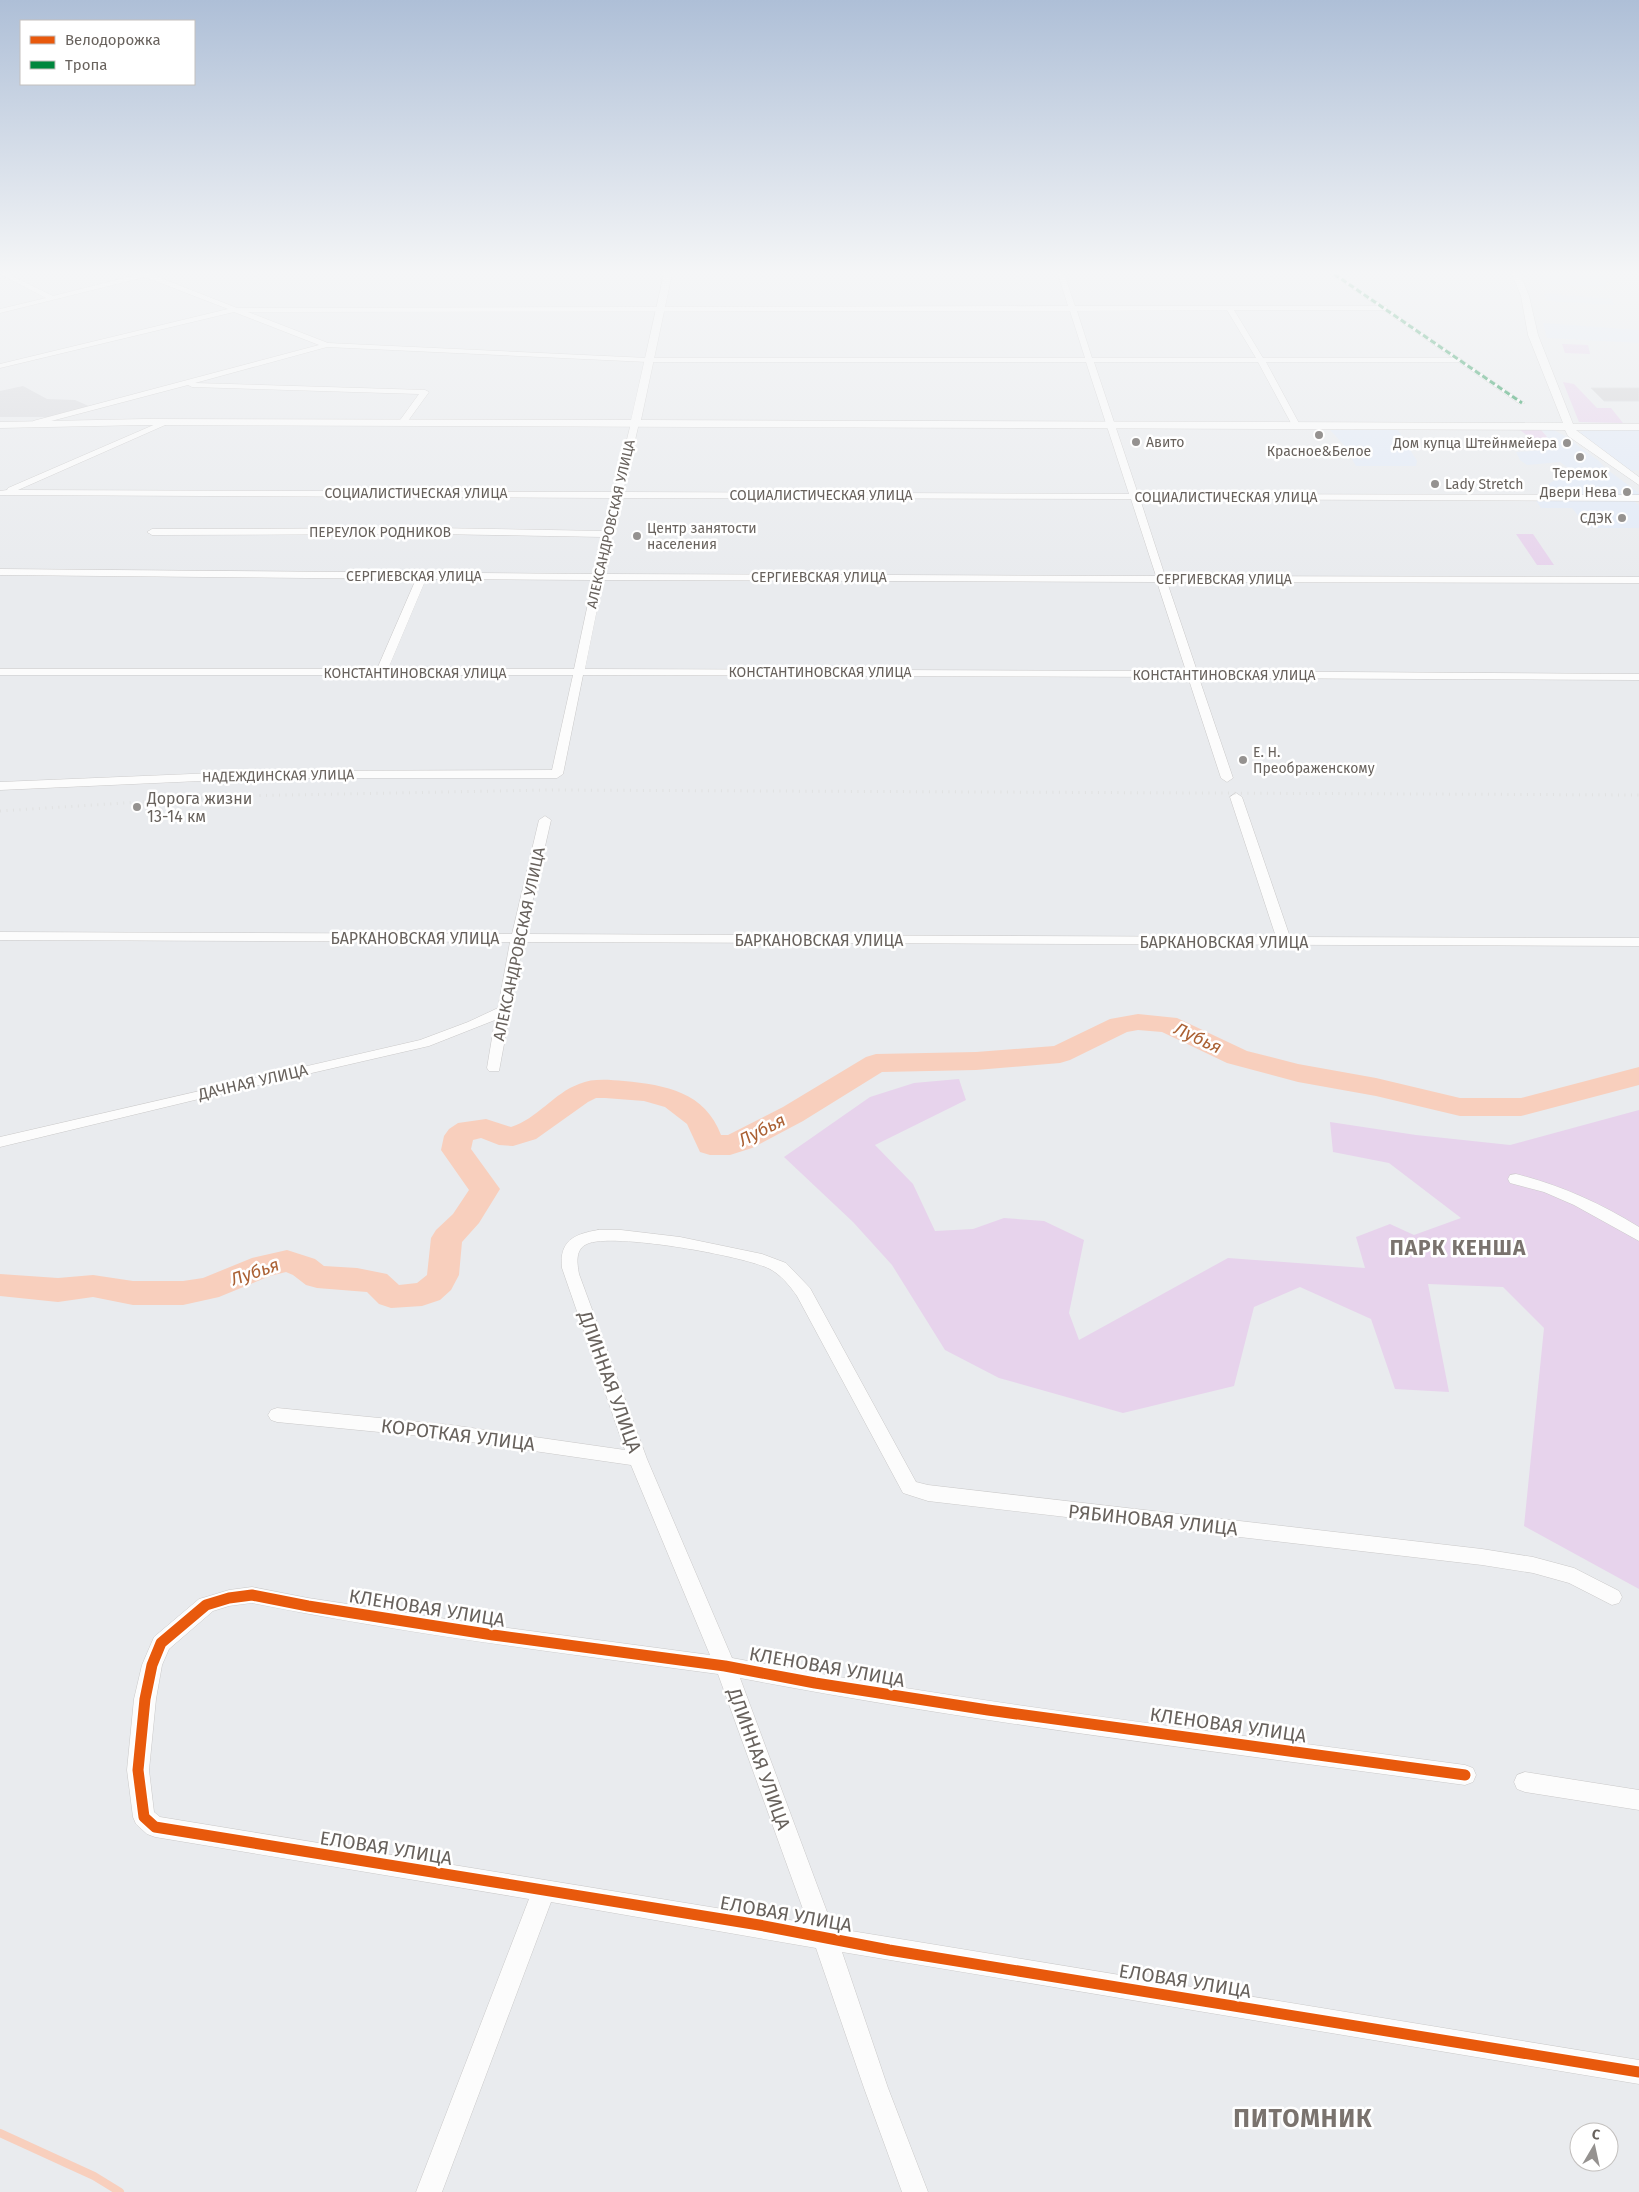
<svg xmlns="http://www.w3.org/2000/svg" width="1639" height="2192" viewBox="0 0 1639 2192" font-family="'Fira Sans',sans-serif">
	<rect width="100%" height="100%" fill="#e9ebee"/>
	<path fill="#e2eaf7" d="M1539,274H1605L1612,282H1606L1607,287L1541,283Z
		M1544,293L1612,299L1614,305L1546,301Z
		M1543,323L1639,330V343L1547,338Z
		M1539,428L1552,429L1563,435L1599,461L1605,468L1639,493V496H1554L1547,485L1571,470L1560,462L1527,465L1520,460L1516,452L1546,450L1544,448H1549L1541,441L1547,436Z
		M1330,430H1398L1417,461L1416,466H1356L1343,444Z
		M1639,430V470L1631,471L1580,434V432L1584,431Z
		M1535,499L1633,500L1639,505V528H1588L1572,508H1541Z"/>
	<path fill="#d9dade" d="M23,386L47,399L75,400L91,407L57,417H0V391Z"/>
	<path fill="#e7d3ec" d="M1562,344L1588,345L1590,354L1565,353Z
		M1563,382L1574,384L1597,408H1611L1623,423L1579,422Z
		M1520,430H1541L1547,437L1541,441L1549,448H1544Z
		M1516,534H1533L1554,565H1537Z
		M959,1079L966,1100L875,1145L913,1184L935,1231L973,1229L1004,1218L1044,1221L1084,1240L1069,1313L1079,1340L1228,1258L1365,1268L1356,1237L1390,1224L1414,1235L1461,1218L1389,1163L1333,1152L1330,1122L1416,1135L1510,1145L1639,1110V1589L1524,1526L1544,1328L1503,1287L1428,1284L1449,1392L1395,1389L1371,1319L1300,1287L1254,1307L1234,1386L1123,1413L999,1378L945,1350L892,1265L853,1222L784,1157L870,1097L914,1083Z"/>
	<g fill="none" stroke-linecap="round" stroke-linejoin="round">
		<path stroke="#f8cfbd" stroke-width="8" d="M0,2133L94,2176L120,2192"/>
		<path fill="#f8cfbd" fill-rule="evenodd" d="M1138,1014L1177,1018L1247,1051L1298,1064L1376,1078L1460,1098H1521L1639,1067V1085L1521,1116H1460L1376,1096L1298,1082L1227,1063L1162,1032L1138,1030L1127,1032L1070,1060L1060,1063L976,1070L882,1072L803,1121L752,1148L730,1155H710L700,1152L687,1124L665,1107L644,1101L605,1098H596L588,1102L536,1139L513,1146L499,1145L481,1138L473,1140L471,1149L500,1189L479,1223L462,1242L459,1275L451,1290L440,1300L422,1306L391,1308L379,1304L367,1292L317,1288L306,1285L293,1275L286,1272L270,1276L219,1297L183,1305H133L93,1297L58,1302L0,1296V1274L58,1278L93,1275L133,1281H183L203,1278L252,1258L287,1250L315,1259L324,1266L357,1268L387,1274L399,1285L417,1283L427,1275L431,1238L436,1230L453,1214L469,1190L441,1150L444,1136L449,1129L458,1123L486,1119L511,1127C537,1119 554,1093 579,1084C593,1078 609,1080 624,1081C666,1085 705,1092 721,1135H728L783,1107L866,1057L876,1054L976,1052L1054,1046L1110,1019Z"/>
	</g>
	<path fill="#d2d2d5" stroke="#d8dade" d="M1591,388H1639V401H1604Z"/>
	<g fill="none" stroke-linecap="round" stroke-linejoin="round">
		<defs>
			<path id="pedestrian" d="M1331,274H1337L1525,403L1520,404Z"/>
			<path id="minor" d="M0,274H8L53,296L140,274H153V275L237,308L1068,306L1058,274H1064L1075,306H1387V310H1234L1263,358H1459L1463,360L1459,362H1266L1300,425L1296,427L1292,425L1258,362H1094L1138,494L1639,495V501L1140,499L1165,576L1639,577V583L1167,582L1197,671L1639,674V680L1199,678L1233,778L1227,782L1221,778L1188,677L583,675L563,774L557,778H265L0,790V782L265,771L552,770L573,675H0V669H377L416,579L0,575V569L595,574L604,537L433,534L152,535L147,532L152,529L433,528L605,531L613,498L0,495V491L7,490L8,488L165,420L172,422L18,490L614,492L631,423L635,421L639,423L623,492L1129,494L1086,362H648L327,347L195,383L425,390L429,392L405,425H402L398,423L419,394L192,387L188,385L36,425H33V421L319,345L234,312L0,368V364L228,309L145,277L0,313V309L46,298ZM1227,310L1256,358H1092L1077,311ZM1070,311L1085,358H648L328,343L248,312ZM622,498L1131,499L1156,576L604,574ZM426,579L593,580L574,669H388ZM603,580L1157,582L1186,671L585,669Z
				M1236,793L1242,797L1290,937L1639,938V946L523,942L499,1071H489L487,1068L495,1020L429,1046L203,1098L0,1147V1137L420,1040L468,1022L498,1008L510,942L0,940V932L512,934L539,820L545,816L551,820L525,934L1276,937L1230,797Z
				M1516,1174C1560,1185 1600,1203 1639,1227V1241L1574,1205L1544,1192L1510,1183L1508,1179L1510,1175Z
				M598,1230H621L680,1237L762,1254L786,1263L810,1288L916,1482L928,1485L1482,1549L1533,1557L1574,1568L1619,1591L1622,1597L1619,1603L1612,1605L1569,1583L1533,1573L1482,1565L928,1501L903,1493L797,1296C790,1286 781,1275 770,1269C745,1256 611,1232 587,1244C575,1249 577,1263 579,1274L647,1459L732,1658C975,1704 1220,1732 1465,1765L1473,1768L1476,1775L1473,1782L1465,1785C1223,1752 980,1724 740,1678L833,1928L1639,2060V2084L842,1952L888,2088L928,2192H902L864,2088L816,1948L551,1902L442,2192H416L529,1899L155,1837L147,1834L136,1824L133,1817L127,1770L134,1699L142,1665L154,1637L199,1599L206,1597L229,1590L252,1587L308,1598L493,1626L710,1655L631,1465L451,1439L277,1422L271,1420L268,1415L271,1410L277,1408L451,1425L625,1450L562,1268C559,1241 574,1234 598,1230ZM252,1603C406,1634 562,1653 718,1674L808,1923L160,1817L154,1812L149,1770L156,1699L162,1665L169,1649L213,1611L229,1606Z
				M1525,1772L1639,1790V1810L1525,1792L1517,1789L1514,1782L1517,1775Z"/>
			<path id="tertiary" d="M664,274H672L641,420L1563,423L1528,335L1521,296L1512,274H1520L1529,296L1538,335L1573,424H1639V430H1576L1639,477V485L1568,436L1565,430L145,425L0,428V422L145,419L631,420Z"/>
		</defs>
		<use href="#pedestrian" stroke="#cac9c9" stroke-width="1"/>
		<use href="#minor" stroke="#cac9c9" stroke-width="1"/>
		<use href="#tertiary" stroke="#cac9c9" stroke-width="1"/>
		<use href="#pedestrian" fill="#fcfcfc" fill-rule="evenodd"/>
		<use href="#minor" fill="#fcfcfc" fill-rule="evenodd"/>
		<use href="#tertiary" fill="#fcfcfc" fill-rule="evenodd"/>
		<path stroke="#e1e2e2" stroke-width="3" stroke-dasharray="1 5.5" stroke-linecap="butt" d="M0,811L233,796L552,790L1639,795"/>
		<path stroke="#00873e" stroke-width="3" stroke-dasharray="6 3" stroke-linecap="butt" d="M1334,274L1522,403"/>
		<defs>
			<path id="cycleway" d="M1465,1775L988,1710L815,1683L725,1666L493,1635L308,1606L252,1595L229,1598L206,1605L161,1643L152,1665L145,1699L138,1770L144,1817L155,1827L759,1925L889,1950L1639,2072"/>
		</defs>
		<use href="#cycleway" stroke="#fff" stroke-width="14"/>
		<use href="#cycleway" stroke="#e8590c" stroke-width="11"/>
	</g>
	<linearGradient id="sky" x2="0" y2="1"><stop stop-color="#aebfd7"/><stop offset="0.47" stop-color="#f5f6f7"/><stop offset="1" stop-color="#f5f6f7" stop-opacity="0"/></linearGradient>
	<rect width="1639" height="581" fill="url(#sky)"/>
	<g fill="#959290" stroke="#fff" stroke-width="2">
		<circle cx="1319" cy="435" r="5"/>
		<circle cx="1136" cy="442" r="5"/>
		<circle cx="1567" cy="443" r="5"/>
		<circle cx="1580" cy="457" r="5"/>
		<circle cx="1435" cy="484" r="5"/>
		<circle cx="1627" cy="492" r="5"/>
		<circle cx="1622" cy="518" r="5"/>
		<circle cx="637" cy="536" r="5"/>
		<circle cx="1243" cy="760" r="5"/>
		<circle cx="137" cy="807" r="5"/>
	</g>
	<g text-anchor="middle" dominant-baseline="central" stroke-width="5" stroke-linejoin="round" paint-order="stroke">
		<g font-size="14" fill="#68625d" stroke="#fff" text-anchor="start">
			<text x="1146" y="442">Авито</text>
			<text x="1557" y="443" text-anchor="end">Дом купца Штейнмейера</text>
			<text x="1319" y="451" text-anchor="middle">Красное&amp;Белое</text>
			<text x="1580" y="473" text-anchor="middle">Теремок</text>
			<text x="1445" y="484">Lady Stretch</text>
			<text x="1617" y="492" text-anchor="end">Двери Нева</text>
			<text x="1612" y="518" text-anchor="end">СДЭК</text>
			<text x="647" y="528">Центр занятости<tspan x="647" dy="16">населения</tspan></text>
			<text x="1253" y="752">Е. Н.<tspan x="1253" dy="16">Преображенскому</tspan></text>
		</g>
		<g font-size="14" fill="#68625d" stroke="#fff">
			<text x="416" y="493">СОЦИАЛИСТИЧЕСКАЯ УЛИЦА</text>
			<text x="821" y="495">СОЦИАЛИСТИЧЕСКАЯ УЛИЦА</text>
			<text x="1226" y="497">СОЦИАЛИСТИЧЕСКАЯ УЛИЦА</text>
			<text transform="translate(611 524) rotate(-77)">АЛЕКСАНДРОВСКАЯ УЛИЦА</text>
			<text x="380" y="532">ПЕРЕУЛОК РОДНИКОВ</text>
			<text x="414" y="576">СЕРГИЕВСКАЯ УЛИЦА</text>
			<text x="819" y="577">СЕРГИЕВСКАЯ УЛИЦА</text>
			<text x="1224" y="579">СЕРГИЕВСКАЯ УЛИЦА</text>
			<text x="820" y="672">КОНСТАНТИНОВСКАЯ УЛИЦА</text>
			<text x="415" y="673">КОНСТАНТИНОВСКАЯ УЛИЦА</text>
			<text x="1224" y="675">КОНСТАНТИНОВСКАЯ УЛИЦА</text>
			<text transform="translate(278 776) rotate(-1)">НАДЕЖДИНСКАЯ УЛИЦА</text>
		</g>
		<g font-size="16" fill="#68625d" stroke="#fff" text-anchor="start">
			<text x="147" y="798">Дорога жизни<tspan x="147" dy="18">13-14 км</tspan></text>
		</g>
		<g font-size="16" fill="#68625d" stroke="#fff">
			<text x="415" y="938">БАРКАНОВСКАЯ УЛИЦА</text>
			<text x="819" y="940">БАРКАНОВСКАЯ УЛИЦА</text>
			<text x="1224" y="942">БАРКАНОВСКАЯ УЛИЦА</text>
			<text transform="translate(519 944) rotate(-78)">АЛЕКСАНДРОВСКАЯ УЛИЦА</text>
			<text transform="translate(253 1082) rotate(-13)">ДАЧНАЯ УЛИЦА</text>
		</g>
		<g font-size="18" font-style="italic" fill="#ab6134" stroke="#fff">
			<text transform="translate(1198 1038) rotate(25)">Лубья</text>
			<text transform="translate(762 1130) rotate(-27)">Лубья</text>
			<text transform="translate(255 1272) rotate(-19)">Лубья</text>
		</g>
		<g font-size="19" fill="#68625d" stroke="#fff">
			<text transform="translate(610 1382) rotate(70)">ДЛИННАЯ УЛИЦА</text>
			<text transform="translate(458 1435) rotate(7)">КОРОТКАЯ УЛИЦА</text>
			<text transform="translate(1153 1520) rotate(6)">РЯБИНОВАЯ УЛИЦА</text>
			<text transform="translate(427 1608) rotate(9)">КЛЕНОВАЯ УЛИЦА</text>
			<text transform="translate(827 1667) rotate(10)">КЛЕНОВАЯ УЛИЦА</text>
			<text transform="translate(1228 1725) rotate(8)">КЛЕНОВАЯ УЛИЦА</text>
			<text transform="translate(759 1759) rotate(70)">ДЛИННАЯ УЛИЦА</text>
			<text transform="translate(386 1848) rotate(9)">ЕЛОВАЯ УЛИЦА</text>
			<text transform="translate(786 1914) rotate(10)">ЕЛОВАЯ УЛИЦА</text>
			<text transform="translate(1185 1981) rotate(9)">ЕЛОВАЯ УЛИЦА</text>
		</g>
		<g font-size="21" font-weight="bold" letter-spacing="1" fill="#7a736e" stroke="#fff">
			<text x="1458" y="1248">ПАРК КЕНША</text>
		</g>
		<g font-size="25" font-weight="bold" letter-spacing="1" fill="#7a736e" stroke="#fff">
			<text x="1303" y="2119">ПИТОМНИК</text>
		</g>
	</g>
	<rect x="20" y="20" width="175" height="65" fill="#ffffff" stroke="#c3c0be"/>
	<rect x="30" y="36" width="25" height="8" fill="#e8590c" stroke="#c3c0be"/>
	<text x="65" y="45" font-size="15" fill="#68625d">Велодорожка</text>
	<rect x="30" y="61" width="25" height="8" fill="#00873e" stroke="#c3c0be"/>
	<text x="65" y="70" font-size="15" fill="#68625d">Тропа</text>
	<g transform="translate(1594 2147) rotate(9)"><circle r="24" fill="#ffffff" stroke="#c3c0be"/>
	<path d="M0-4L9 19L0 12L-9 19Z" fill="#959290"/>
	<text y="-8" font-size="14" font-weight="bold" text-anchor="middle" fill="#68625d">С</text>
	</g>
</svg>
